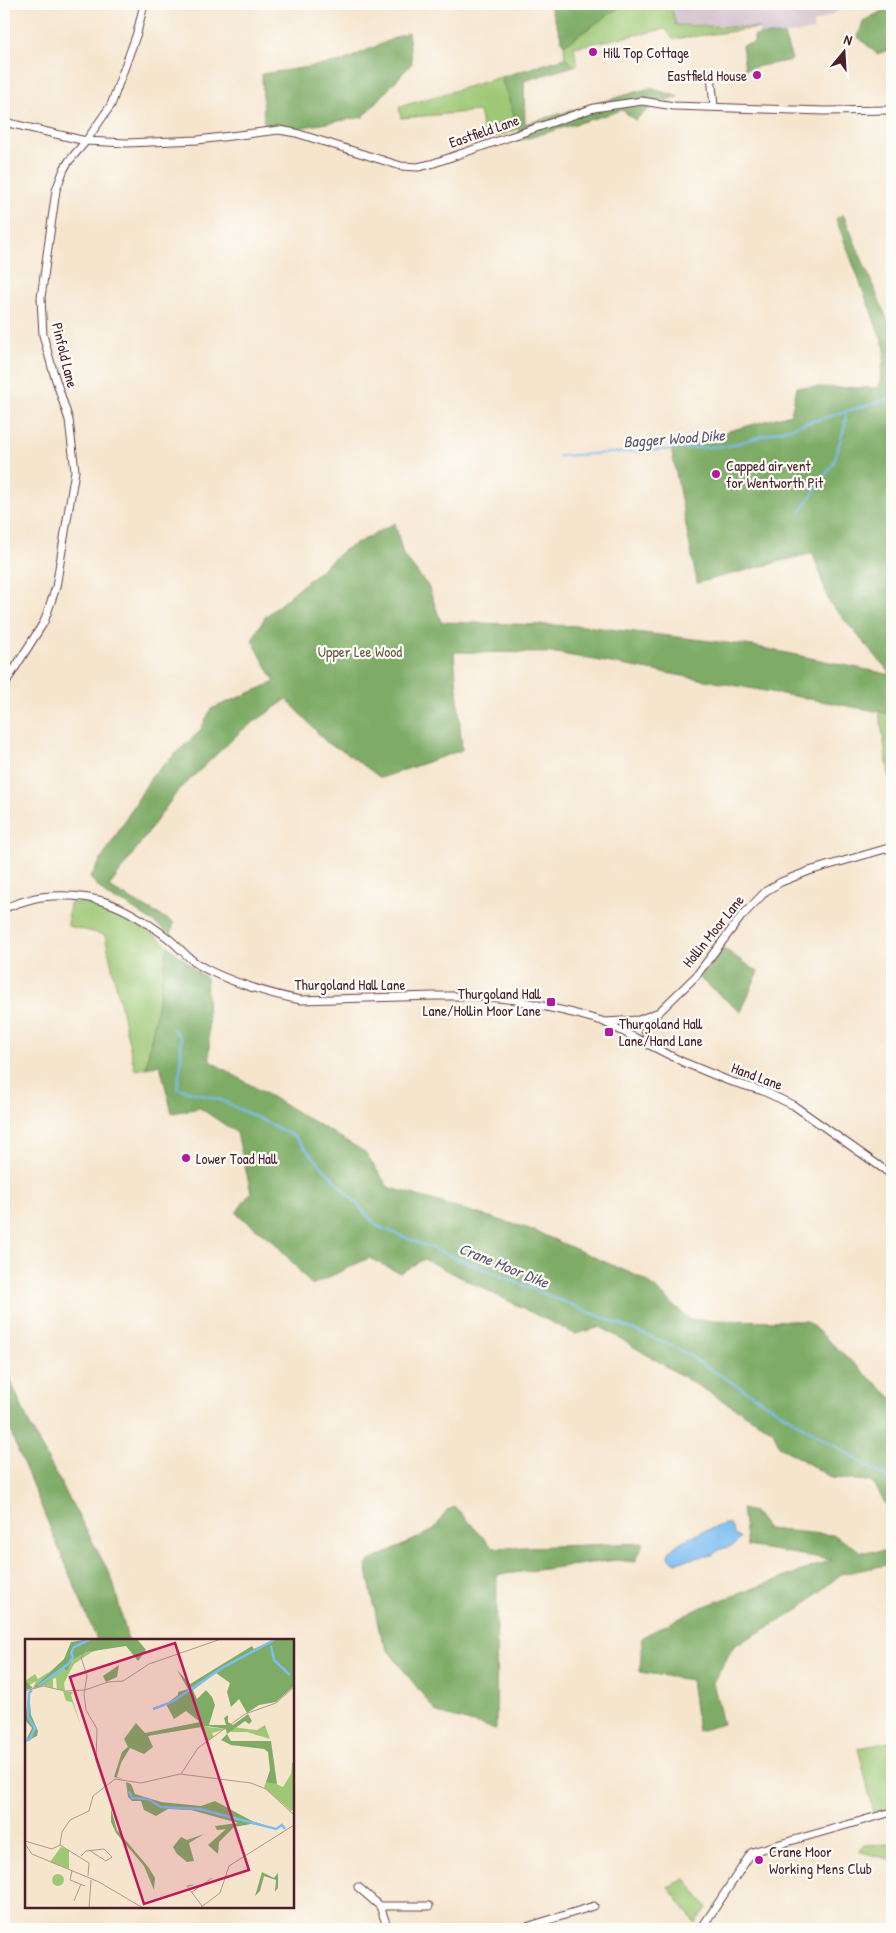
<svg xmlns="http://www.w3.org/2000/svg" width="896" height="1933" viewBox="0 0 896 1933" font-family="'Patrick Hand',sans-serif">
	<rect width="100%" height="100%" fill="#fdfcf7"/>
	<filter id="ink" filterUnits="userSpaceOnUse"><feTurbulence type="fractalNoise" baseFrequency=".02" numOctaves="2"/><feDisplacementMap in="SourceGraphic" scale="10" xChannelSelector="R" yChannelSelector="G"/><feConvolveMatrix kernelMatrix="1 2 1 2 8 2 1 2 1" color-interpolation-filters="sRGB"/></filter>
	<filter id="wash" filterUnits="userSpaceOnUse"><feTurbulence type="fractalNoise" baseFrequency=".0096" numOctaves="4" result="noise"/><feDisplacementMap in="SourceGraphic" scale="20" xChannelSelector="R" yChannelSelector="G"/><feGaussianBlur stdDeviation="1.12" result="paint"/><feColorMatrix in="noise" values="0 0 0 0 0 0 0 0 0 0 0 0 0 0 0 0 0 1.4 0 .05"/><feComposite in="paint" operator="in"/></filter>
	<g filter="url(#wash)">
		<rect width="100%" height="100%" fill="#f5e5cd"/>
		<path fill="#d1bdcb" d="M670,4H846L833,14L813,23L814,30L784,35H759L758,28L675,25Z"/>
		<path fill="#9ec874" stroke="#747450" d="M624,4H670L676,25L759,28L673,39L665,29L574,47L577,65L574,66L565,58L564,45Z
			M501,77L519,129L485,140L479,111L401,118L399,107Z
			M879,711L892,714V794Z
			M70,903C81,903 94,903 105,906C126,912 151,932 168,946L146,1068L135,1070L105,935L68,926Z
			M892,1742V1806L874,1813L858,1748Z
			M892,1844V1860L858,1851L864,1845Z
			M685,1879L707,1907L695,1923L668,1887Z"/>
		<path fill="#7eac66" stroke="#646648" d="M549,4H624L564,45Z
			M892,6V49L877,54L858,37L863,21Z
			M408,32L412,63L363,117L297,128L278,124L264,126L262,74L341,62Z
			M759,35H784L792,60L745,69L742,45L754,43V36Z
			M565,58L574,66L524,81L525,124L650,88L679,97L656,103L635,120L622,110L518,141L520,133L501,77Z
			M843,214L892,331V675L829,602L813,553L697,583L671,447L791,414L797,387L879,388L885,349L836,219Z
			M395,523L403,555L428,586L441,622L584,626L753,646L892,675V714L556,653L454,652L462,750L381,778L344,751L327,743L287,699L241,731L177,792L109,887L174,923L171,934L126,904L108,897L90,878L152,776L200,731L211,709L275,682L252,640L265,617L344,550Z
			M168,946L206,978L210,1061L365,1152L388,1187L530,1229L646,1280L690,1320L807,1321L892,1398V1509L885,1504L875,1485L868,1481L832,1478L779,1446L773,1431L601,1327L575,1334L424,1259L400,1273L369,1258L312,1285L274,1242L236,1213L251,1192L237,1133L200,1108L172,1113L160,1065L146,1068Z
			M723,948L758,972L741,1012L699,978Z
			M4,1365L30,1426L112,1578L128,1640H97L14,1441L4,1407Z
			M455,1507L493,1548L644,1543L635,1562L616,1560L497,1575L496,1729L437,1713L387,1649L379,1630L366,1565L370,1561L434,1530L447,1510Z
			M742,1509L754,1512L767,1529L833,1535L862,1552L892,1551V1566L886,1565L841,1574L794,1613L734,1646L713,1682L723,1724L698,1731L691,1680L640,1672L642,1637L702,1607L832,1560L747,1546Z"/>
		<path fill="#7cbef1" stroke="#636e8e" d="M724,1524H730L735,1536L739,1537L740,1539L734,1545L719,1550L712,1555L674,1562L670,1558L668,1554C679,1537 707,1531 724,1524Z"/>
		<g fill="none" stroke-linecap="round" stroke-linejoin="round">
			<path stroke="#7cbef1" stroke-width="2" d="M559,456L728,446L892,398
				M800,513L834,462L845,425L846,412
				M173,1028L181,1038V1066L177,1088L221,1100L294,1136L377,1226L673,1346L892,1481"/>
		</g>
	</g>
	<g filter="url(#ink)">
		<g fill="none" stroke-linecap="round" stroke-linejoin="round">
			<defs>
				<path id="minor" d="M711,74L714,107
					M4,122L86,141L127,143L198,140L279,130L296,133L401,166L418,167L431,164L594,108L642,101L674,106L824,111L892,110
					M4,689L8,679L44,622L56,587L75,471L69,420L53,371L43,335L41,298L56,190L64,169L69,161L86,141L111,105L137,33L144,4
					M4,908C16,904 28,899 41,897C95,891 126,906 168,938C178,946 186,956 196,963C220,979 272,995 301,1000L434,996H480L516,1000L573,1013L602,1021L683,1062L729,1081L763,1091L793,1105L892,1175
					M649,1016L645,1030L649,1045
					M605,1022L639,1020L659,1012L696,976L741,917L766,891L781,882L809,871L892,847
					M358,1887L380,1906
					M388,1929L380,1906H429
					M520,1929L594,1906
					M701,1929L752,1852L892,1812"/>
			</defs>
			<use href="#minor" stroke="#643d43" stroke-width="9"/>
			<use href="#minor" stroke="#fff" stroke-width="7"/>
		</g>
	</g>
	<g fill="#b5179e" stroke="#fdfcf7" stroke-width="2">
		<circle cx="593" cy="52" r="5"/>
		<circle cx="757" cy="75" r="5"/>
		<circle cx="716" cy="474" r="5"/>
		<rect x="546" y="997" width="10" height="10" rx="2.5"/>
		<rect x="604" y="1027" width="10" height="10" rx="2.5"/>
		<circle cx="186" cy="1158" r="5"/>
		<circle cx="759" cy="1860" r="5"/>
	</g>
	<g text-anchor="middle" dominant-baseline="central" stroke-width="4.5" stroke-linejoin="round" paint-order="stroke">
		<g font-size="15" fill="#4a1f2b" stroke="#fdfcf7" text-anchor="start">
			<text x="603" y="52">Hill Top Cottage</text>
			<text x="747" y="75" text-anchor="end">Eastfield House</text>
			<text x="726" y="465">Capped air vent<tspan x="726" dy="17">for Wentworth Pit</tspan></text>
			<text x="541" y="993" text-anchor="end">Thurgoland Hall<tspan x="541" dy="17">Lane/Hollin Moor Lane</tspan></text>
			<text x="619" y="1023">Thurgoland Hall<tspan x="619" dy="17">Lane/Hand Lane</tspan></text>
			<text x="196" y="1158">Lower Toad Hall</text>
			<text x="769" y="1851">Crane Moor<tspan x="769" dy="17">Working Mens Club</tspan></text>
		</g>
		<g font-size="15" fill="#4a1f2b" stroke="#fdfcf7">
			<text transform="translate(484 131) rotate(-19)">Eastfield Lane</text>
			<text transform="translate(65 355) rotate(76)">Pinfold Lane</text>
			<text transform="translate(713 931) rotate(-51)">Hollin Moor Lane</text>
			<text x="350" y="984">Thurgoland Hall Lane</text>
			<text transform="translate(757 1076) rotate(20)">Hand Lane</text>
		</g>
		<g font-size="15" fill="#675a45" stroke="#fdfcf7">
			<text x="360" y="651">Upper Lee Wood</text>
		</g>
		<g font-size="16" font-style="italic" fill="#5c5770" stroke="#fdfcf7">
			<text transform="translate(674 438) rotate(-4)">Bagger Wood Dike</text>
			<text transform="translate(504 1265) rotate(22)">Crane Moor Dike</text>
		</g>
	</g>
	<g transform="translate(25 1639)">
		<rect width="269" height="269" fill="#f5e5cd"/>
		<path d="M85,7L67,13L49,25L39,44L40,52L32,50L31,39L28,40V49L17,46L38,29L42,33L47,21L62,13ZM27,31L8,49L11,42L3,47L0,42L10,35L13,40ZM38,52L48,53L46,56L56,87L47,63L41,62ZM240,86L245,100L222,93H206L207,88L232,91ZM182,87L183,88L201,90L187,94L189,98L183,102L175,88ZM267,124H269V170L266,172L239,148L241,143H247L258,148L266,135ZM36,208L44,211V230L25,223ZM27 241a6 6 0 1 1 12 0a6 6 0 1 1-12 0Z" fill="#9ec874"/>
		<path d="M64,0H112L121,11L113,22L101,7L62,13L47,21L42,33L38,29L17,47L0,51V42L8,49L39,20L46,3ZM250,0H269V47L251,63L234,66L222,74L214,60L206,68L202,53L205,44L191,34L168,51L172,60L181,51L187,58L190,66L184,86H201L199,79L203,76V83L208,86L223,75L227,82L224,85L220,82L202,95L206,102H246L252,145L241,143L245,131L243,113L239,110L206,106L196,101L202,95L201,90L182,87L123,97L128,108L119,115L105,109L96,124L92,138L101,141L89,138L97,113L103,108L99,100L111,84L120,94L175,83L161,72L149,80L141,65L153,56V53L163,50L152,31L165,45L227,7L229,10ZM94,26L92,38L81,43L78,37ZM4,52L6,76L13,92L12,97L0,103L7,89L0,81ZM101,143L106,145L110,155L136,163L176,167L190,162L227,182L249,189L226,185L209,188L194,203L193,215L183,206L201,190L192,191L190,187L213,184L166,171L143,170L131,177L119,171L116,162H107L103,158ZM86,169L92,191L124,229L130,239L129,251L119,227L91,194L86,183ZM179,195L164,204L169,222L162,223L152,215L148,208L156,198L162,201ZM237,233L249,239L253,234V249L250,253L251,241L239,237L235,252L230,257Z" fill="#7eac66"/>
		<path fill="none" stroke="#7cbef1" stroke-width="2.5" d="M246,7L249,21L265,36M13,47L43,25L48,18L46,14L49,8L66,0M128,70L147,63L197,29L251,0M0,102L5,100L10,89L3,78L4,54L7,51M104,152L107,159L123,160L136,168L175,170L251,190L257,186L260,190"/>
		<path fill="none" stroke="#b1968c" stroke-width="1" d="M71,0L56,18L62,37L59,55L61,71L72,90L71,122L79,145M0,52L18,47L40,52L60,51L83,43L98,42L124,25L196,0M156,135L173,109L220,75L251,64L269,48M0,202L27,210L35,206M0,205L7,215L74,243L118,269M35,206L37,193L45,181L64,172L68,157L90,140L116,144L155,135L226,144L241,150L269,176M35,206L64,224L63,237M56,217L61,212L79,210L87,218L81,222L64,211M47,232L45,241L60,247M168,246L162,247L177,267M167,253L187,239M49,262L56,245M64,269L66,241M175,269L195,254L204,227L269,186"/>
		<path fill="#c2185b" fill-opacity="0.15" stroke="#c2185b" stroke-width="2.5" d="M150,4L224,231L119,265L45,38Z"/>
		<rect width="269" height="269" fill="none" stroke="#4a1f2b" stroke-width="2.5"/>
	</g>
	<rect width="896" height="1933" fill="none" stroke="#fdfcf7" stroke-width="20"/>
	<g transform="translate(844 52) rotate(18)" stroke="#fdfcf7" stroke-width="4" paint-order="stroke">
	<path d="M0-4L9 19L0 12L-9 19Z" fill="#4a1f2b"/>
	<text y="-8" font-size="14" font-weight="bold" text-anchor="middle" fill="#4a1f2b">N</text>
	</g>
</svg>
